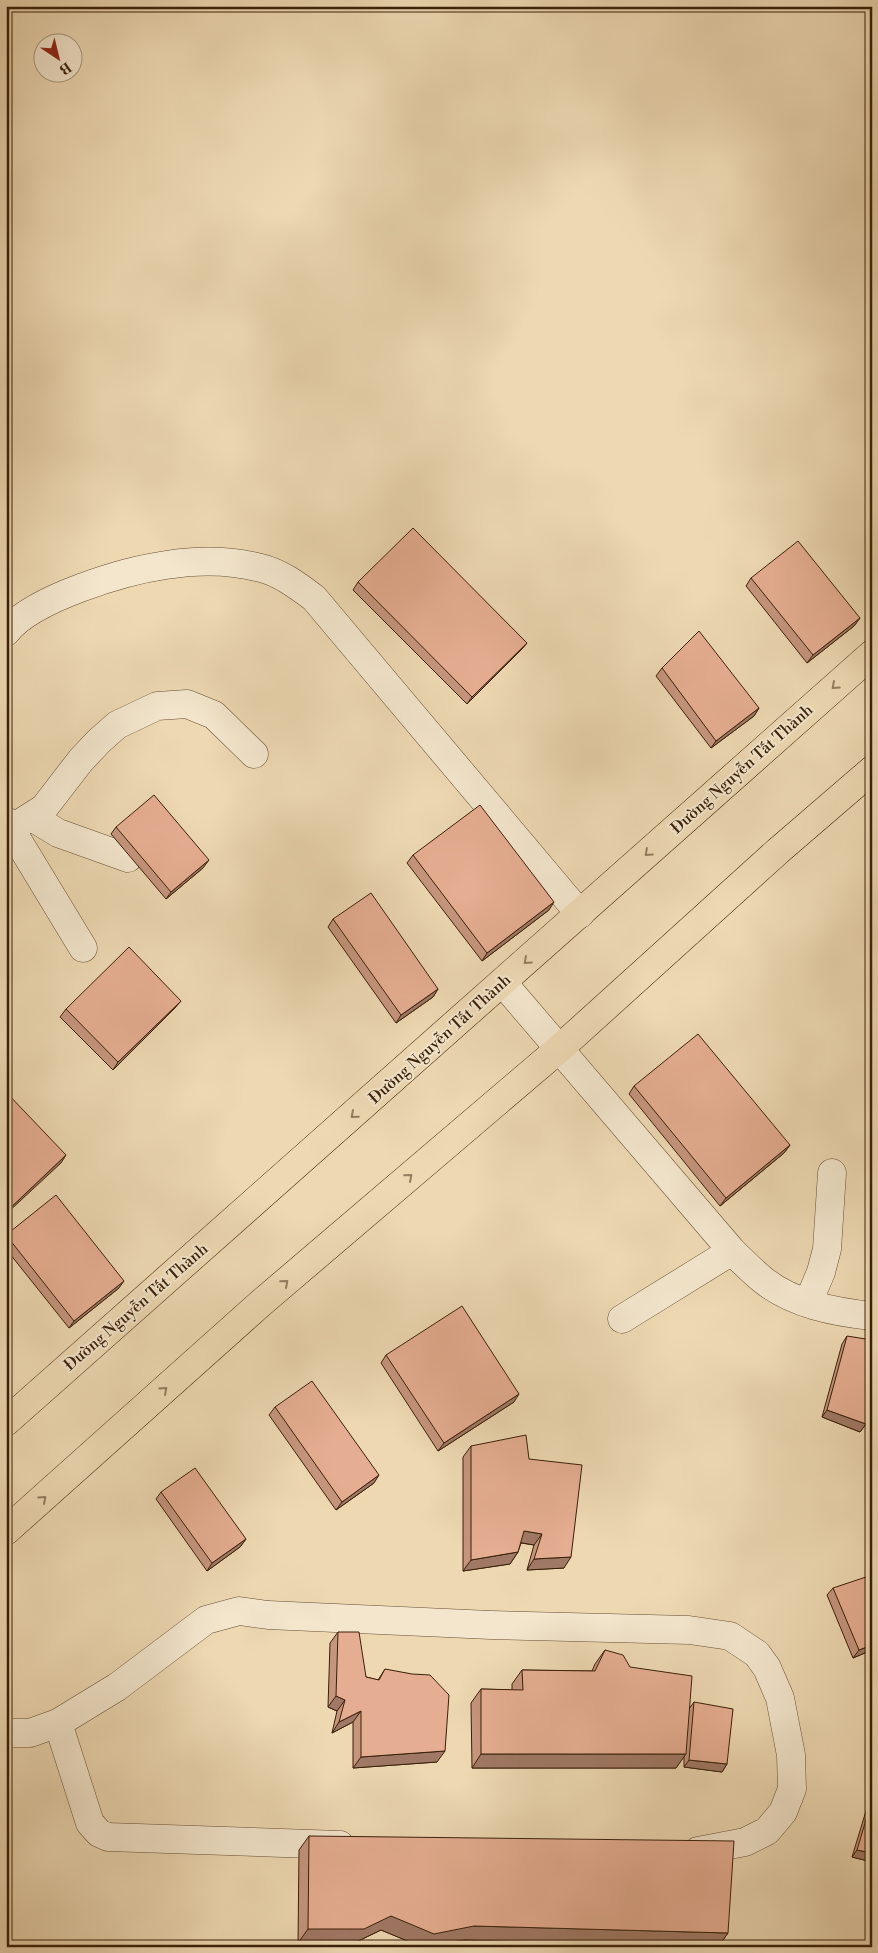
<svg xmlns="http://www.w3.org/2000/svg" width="878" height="1953" viewBox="0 0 878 1953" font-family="'Libre Bodoni',serif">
	<rect width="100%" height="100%" fill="#edd8b2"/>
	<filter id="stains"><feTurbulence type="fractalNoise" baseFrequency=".004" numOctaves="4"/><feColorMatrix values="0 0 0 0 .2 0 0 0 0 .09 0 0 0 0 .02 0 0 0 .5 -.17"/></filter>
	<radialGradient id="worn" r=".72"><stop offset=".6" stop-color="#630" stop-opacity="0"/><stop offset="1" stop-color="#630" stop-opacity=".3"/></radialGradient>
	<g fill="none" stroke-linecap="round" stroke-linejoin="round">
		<defs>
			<path id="minor" d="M6,632C33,598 124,571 166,565C197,560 230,560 261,568C281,573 298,586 314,598L580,914
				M32,817L58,833L128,858
				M6,821L83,948
				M11,829L44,808L81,760L99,741L117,725L157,706L187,704L214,715L254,754
				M503,983L732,1251C742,1261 752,1271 763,1280C793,1304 834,1312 872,1316
				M808,1303L821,1272L827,1249L832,1173
				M622,1319L732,1251
				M58,1723L90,1823L99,1833L108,1837L340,1845
				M6,1733H30L58,1723L117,1687L206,1620L239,1611L268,1615L491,1625L689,1630L730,1636L757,1654L767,1668L780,1698L791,1755L792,1789L783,1812L767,1831L745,1842L698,1851"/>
			<path id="major" d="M6,1422L872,654
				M6,1531L261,1303L559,1049L778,851L872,770"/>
		</defs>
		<use href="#minor" stroke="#674e33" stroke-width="29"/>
		<use href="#major" stroke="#3a2009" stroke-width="29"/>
		<use href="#minor" stroke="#f3e6cd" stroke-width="28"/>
		<use href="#major" stroke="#edd8b2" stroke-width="28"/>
	</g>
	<path fill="#c5957d" stroke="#3a2009" d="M751,578L860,618L854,626L807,663L746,586Z
		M358,582L527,643L521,650L467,704L353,590Z
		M662,668L759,708L754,716L711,748L656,676Z
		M116,827L203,868L166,899L111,834Z
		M413,855L549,910L482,961L407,863Z
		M333,919L438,989L433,997L396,1023L328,927Z
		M175,1008L113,1070L60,1017L66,1009Z
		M634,1086L790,1145L784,1153L720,1206L629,1094Z
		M6,1235L119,1288L69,1328L6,1249Z
		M847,1336L866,1424L860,1432L822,1417L842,1344Z
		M386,1355L514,1402L438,1451L381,1363Z
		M275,1407L374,1483L336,1510L269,1415Z
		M471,1446L529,1459L564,1568L527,1570L534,1545L521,1543L518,1552L510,1564L463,1571V1457Z
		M161,1492L246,1539L240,1547L207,1571L156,1499Z
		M833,1588L872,1650L853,1658L827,1595Z
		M338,1632L366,1677L378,1680L385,1669L437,1762L353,1768V1722L332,1733L337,1711L328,1707L330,1643Z
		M605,1650L689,1709L694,1702L727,1764L722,1772L684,1767V1756L676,1768H472L471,1703L481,1689L512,1690V1684L522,1670L592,1671L595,1664Z
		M872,1790V1802H869Z
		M871,1803H872V1862L852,1857L866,1811Z
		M309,1836L728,1933L718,1947L468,1940L420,1946L381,1930L354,1943H298L299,1850Z"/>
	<path fill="#a07966" stroke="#3a2009" d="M860,618L854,626L807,663L813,655Z
		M527,643L521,650L467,704L472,697Z
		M759,708L754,716L711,748L716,741Z
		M209,860L203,868L166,899L171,892Z
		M554,902L549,910L482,961L487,953Z
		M12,963L6,970V964Z
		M438,989L433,997L396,1023L401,1015Z
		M181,1001L175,1008L113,1070L118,1062Z
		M790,1145L784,1153L720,1206L726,1198Z
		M66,1155L61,1163L6,1214V1212Z
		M124,1281L119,1288L69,1328L74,1321Z
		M519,1394L514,1402L438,1451L444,1443Z
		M827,1410L866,1424L860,1432L822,1417Z
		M379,1475L374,1483L336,1510L342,1502Z
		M524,1531L542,1534L534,1545L517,1542Z
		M246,1539L240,1547L207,1571L212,1563Z
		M518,1552L510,1564L463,1571L471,1560Z
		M571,1557L564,1568L527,1570L534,1559Z
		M872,1645V1650L853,1658L859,1650Z
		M336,1696L345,1700L337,1711L328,1707Z
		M361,1711L353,1722L332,1733L339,1722Z
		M445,1751L437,1762L353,1768L361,1757Z
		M481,1754H686L676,1768H472Z
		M689,1760L727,1764L722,1772L684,1767Z
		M872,1797V1802H869Z
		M857,1850L872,1853V1862L852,1857Z
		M391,1916L474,1926L728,1933L718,1947L464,1940L422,1947L381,1930L354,1943H298L308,1929Z"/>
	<path fill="#e5ad91" stroke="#3a2009" d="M413,528L527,643L472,697L358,582Z
		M798,541L860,618L813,655L751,578Z
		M699,631L759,708L716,741L662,668Z
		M154,795L209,860L171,892L116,827Z
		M480,805L554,902L487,953L413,855Z
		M371,893L438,989L401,1015L333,919Z
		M129,947L181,1001L118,1062L66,1009Z
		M6,955L12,963L6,964Z
		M698,1034L790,1145L726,1198L634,1086Z
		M6,1092L66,1155L6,1212Z
		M56,1195L124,1281L74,1321L6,1235Z
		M462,1306L519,1394L444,1443L386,1355Z
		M847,1336L872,1340V1401L866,1424L827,1410Z
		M312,1381L379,1475L342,1502L275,1407Z
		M526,1435L529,1459L582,1465L571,1557L534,1559L542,1534L524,1531L518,1552L471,1560V1446Z
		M195,1468L246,1539L212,1563L161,1492Z
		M872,1575V1645L859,1650L833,1588Z
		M338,1632H359L366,1677L379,1680L385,1669L412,1674L430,1675L449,1695L445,1751L361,1757V1711L339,1722L345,1700L336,1696Z
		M605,1650L623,1655L630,1667L692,1676L686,1754H481V1689L523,1690L522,1670L595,1671Z
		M694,1702L733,1709L727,1764L689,1760Z
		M871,1803H872V1853L857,1850Z
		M309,1836L734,1841L728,1933L474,1926L434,1934L391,1916L364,1929H308Z
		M468,1940L467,1947H414Z
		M561,1944V1947H508V1946Z"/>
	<defs><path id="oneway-chevron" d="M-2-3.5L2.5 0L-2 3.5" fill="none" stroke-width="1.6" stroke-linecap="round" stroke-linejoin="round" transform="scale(1.25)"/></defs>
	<g stroke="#947c5e">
		<use href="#oneway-chevron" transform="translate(835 686) rotate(138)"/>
		<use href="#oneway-chevron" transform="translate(648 853) rotate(138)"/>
		<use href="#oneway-chevron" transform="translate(527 961) rotate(138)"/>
		<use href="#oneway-chevron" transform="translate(354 1115) rotate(139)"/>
		<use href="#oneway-chevron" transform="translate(409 1177) rotate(-41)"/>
		<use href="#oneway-chevron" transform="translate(285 1283) rotate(-41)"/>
		<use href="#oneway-chevron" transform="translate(164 1390) rotate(-42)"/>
		<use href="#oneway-chevron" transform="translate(43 1499) rotate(-42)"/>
	</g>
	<g text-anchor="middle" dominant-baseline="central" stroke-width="4" stroke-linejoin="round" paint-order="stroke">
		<g font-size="16" fill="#3a2009" stroke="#f3e6cd">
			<text transform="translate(742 769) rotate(-42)">Đường Nguyễn Tất Thành</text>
			<text transform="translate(440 1039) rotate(-42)">Đường Nguyễn Tất Thành</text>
			<text transform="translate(136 1307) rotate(-41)">Đường Nguyễn Tất Thành</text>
		</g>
	</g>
	<rect width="878" height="1953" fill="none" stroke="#edd8b2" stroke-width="25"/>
	<rect x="8" y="8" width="863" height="1938" fill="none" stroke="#3a2009" stroke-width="2.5"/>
	<rect x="12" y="12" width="853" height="1928" fill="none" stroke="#3a2009"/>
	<g transform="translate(58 58) rotate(145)"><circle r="24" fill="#f3e6cd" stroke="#a9977f"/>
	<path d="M0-4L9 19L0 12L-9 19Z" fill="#8f2418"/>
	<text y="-8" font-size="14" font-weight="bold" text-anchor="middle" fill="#3a2009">B</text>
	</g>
	<rect width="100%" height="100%" filter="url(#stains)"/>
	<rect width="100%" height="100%" fill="url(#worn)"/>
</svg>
